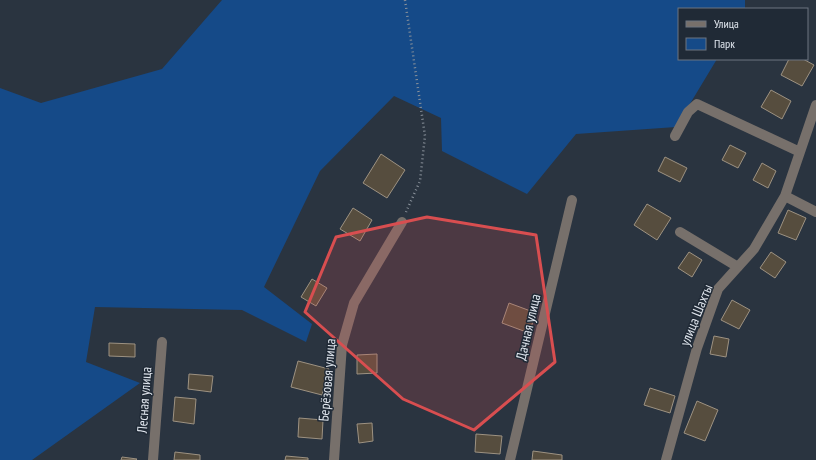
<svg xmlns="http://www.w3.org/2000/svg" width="816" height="460" viewBox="0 0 816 460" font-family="'PT Sans Narrow',sans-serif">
	<rect width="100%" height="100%" fill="#2a3440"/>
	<path fill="#154a88" d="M222,0H745V9H679V59H717L676,127L576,134L527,194L442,151L441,118L394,96L320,171L264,287L312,324L306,342L242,310L95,307L86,362L140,383L32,460H0V88L41,103L162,69Z"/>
	<path fill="#564d3e" stroke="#9d9282" d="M789,59H803L814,65L802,86L781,75Z
		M771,90L791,101L782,119L761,107Z
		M730,145L746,153L738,168L722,160Z
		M381,154L405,170L387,198L363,183Z
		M665,157L687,168L680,182L658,171Z
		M762,163L776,171L768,188L753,180Z
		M647,204L671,218L657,240L634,225Z
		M353,208L372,220L360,241L340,229Z
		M788,210L806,218L796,240L778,233Z
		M689,252L702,260L692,277L678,268Z
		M771,252L786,262L775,278L760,268Z
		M312,279L327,288L316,306L301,297Z
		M732,300L750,310L739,329L721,320Z
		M509,303L536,313L529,333L502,323Z
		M714,336L729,339L726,357L710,354Z
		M109,343L135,344V357L109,356Z
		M377,354V373L357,374V355Z
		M298,361L329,369L322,395L291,387Z
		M189,374L213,376L211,392L188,389Z
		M650,388L675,396L670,413L644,405Z
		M175,397L196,399L194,424L173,421Z
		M697,401L718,410L705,441L684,433Z
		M299,418L323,420L322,439L298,437Z
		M372,423L373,441L359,443L357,424Z
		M476,434L502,436L500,454L475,452Z
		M533,451L562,455V460H532Z
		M175,452L200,455V460H174Z
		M286,456L308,458V460H285Z
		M122,457L137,459L136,460H121Z"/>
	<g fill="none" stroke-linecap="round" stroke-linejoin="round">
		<path stroke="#89919a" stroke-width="2.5" stroke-dasharray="1 3" stroke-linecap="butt" d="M405,0L425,136L420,181L406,212"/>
		<path stroke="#77706b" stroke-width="10" d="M675,136L688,112L697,104L800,152
			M785,196L816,212
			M680,232L738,267
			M153,460L162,342
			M334,460L342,345L354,303L402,222
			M510,460L572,200
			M666,460L697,348L718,289L754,249L785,196L816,105"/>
	</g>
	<path fill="#d84e50" fill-opacity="0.2" stroke="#d84e50" stroke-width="3" stroke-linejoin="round" d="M427,217L536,235L555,362L474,430L403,399L305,312L336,237Z"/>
	<g text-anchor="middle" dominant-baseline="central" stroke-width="3" stroke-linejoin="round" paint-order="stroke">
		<g font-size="14" fill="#e0e6ee" stroke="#202a36">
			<text transform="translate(696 315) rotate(-68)">улица Шахты</text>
			<text transform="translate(528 327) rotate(-77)">Дачная улица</text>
			<text transform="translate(327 380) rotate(-85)">Берёзовая улица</text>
			<text transform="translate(144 400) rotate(-86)">Лесная улица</text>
		</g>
	</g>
	<rect x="678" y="8" width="130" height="52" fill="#202a36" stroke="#6d7580"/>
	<rect x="686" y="21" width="20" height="6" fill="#77706b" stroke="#6d7580"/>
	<text x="714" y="28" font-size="12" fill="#e0e6ee">Улица</text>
	<rect x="686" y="38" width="20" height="12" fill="#154a88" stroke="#6d7580"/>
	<text x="714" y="48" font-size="12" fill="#e0e6ee">Парк</text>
</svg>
